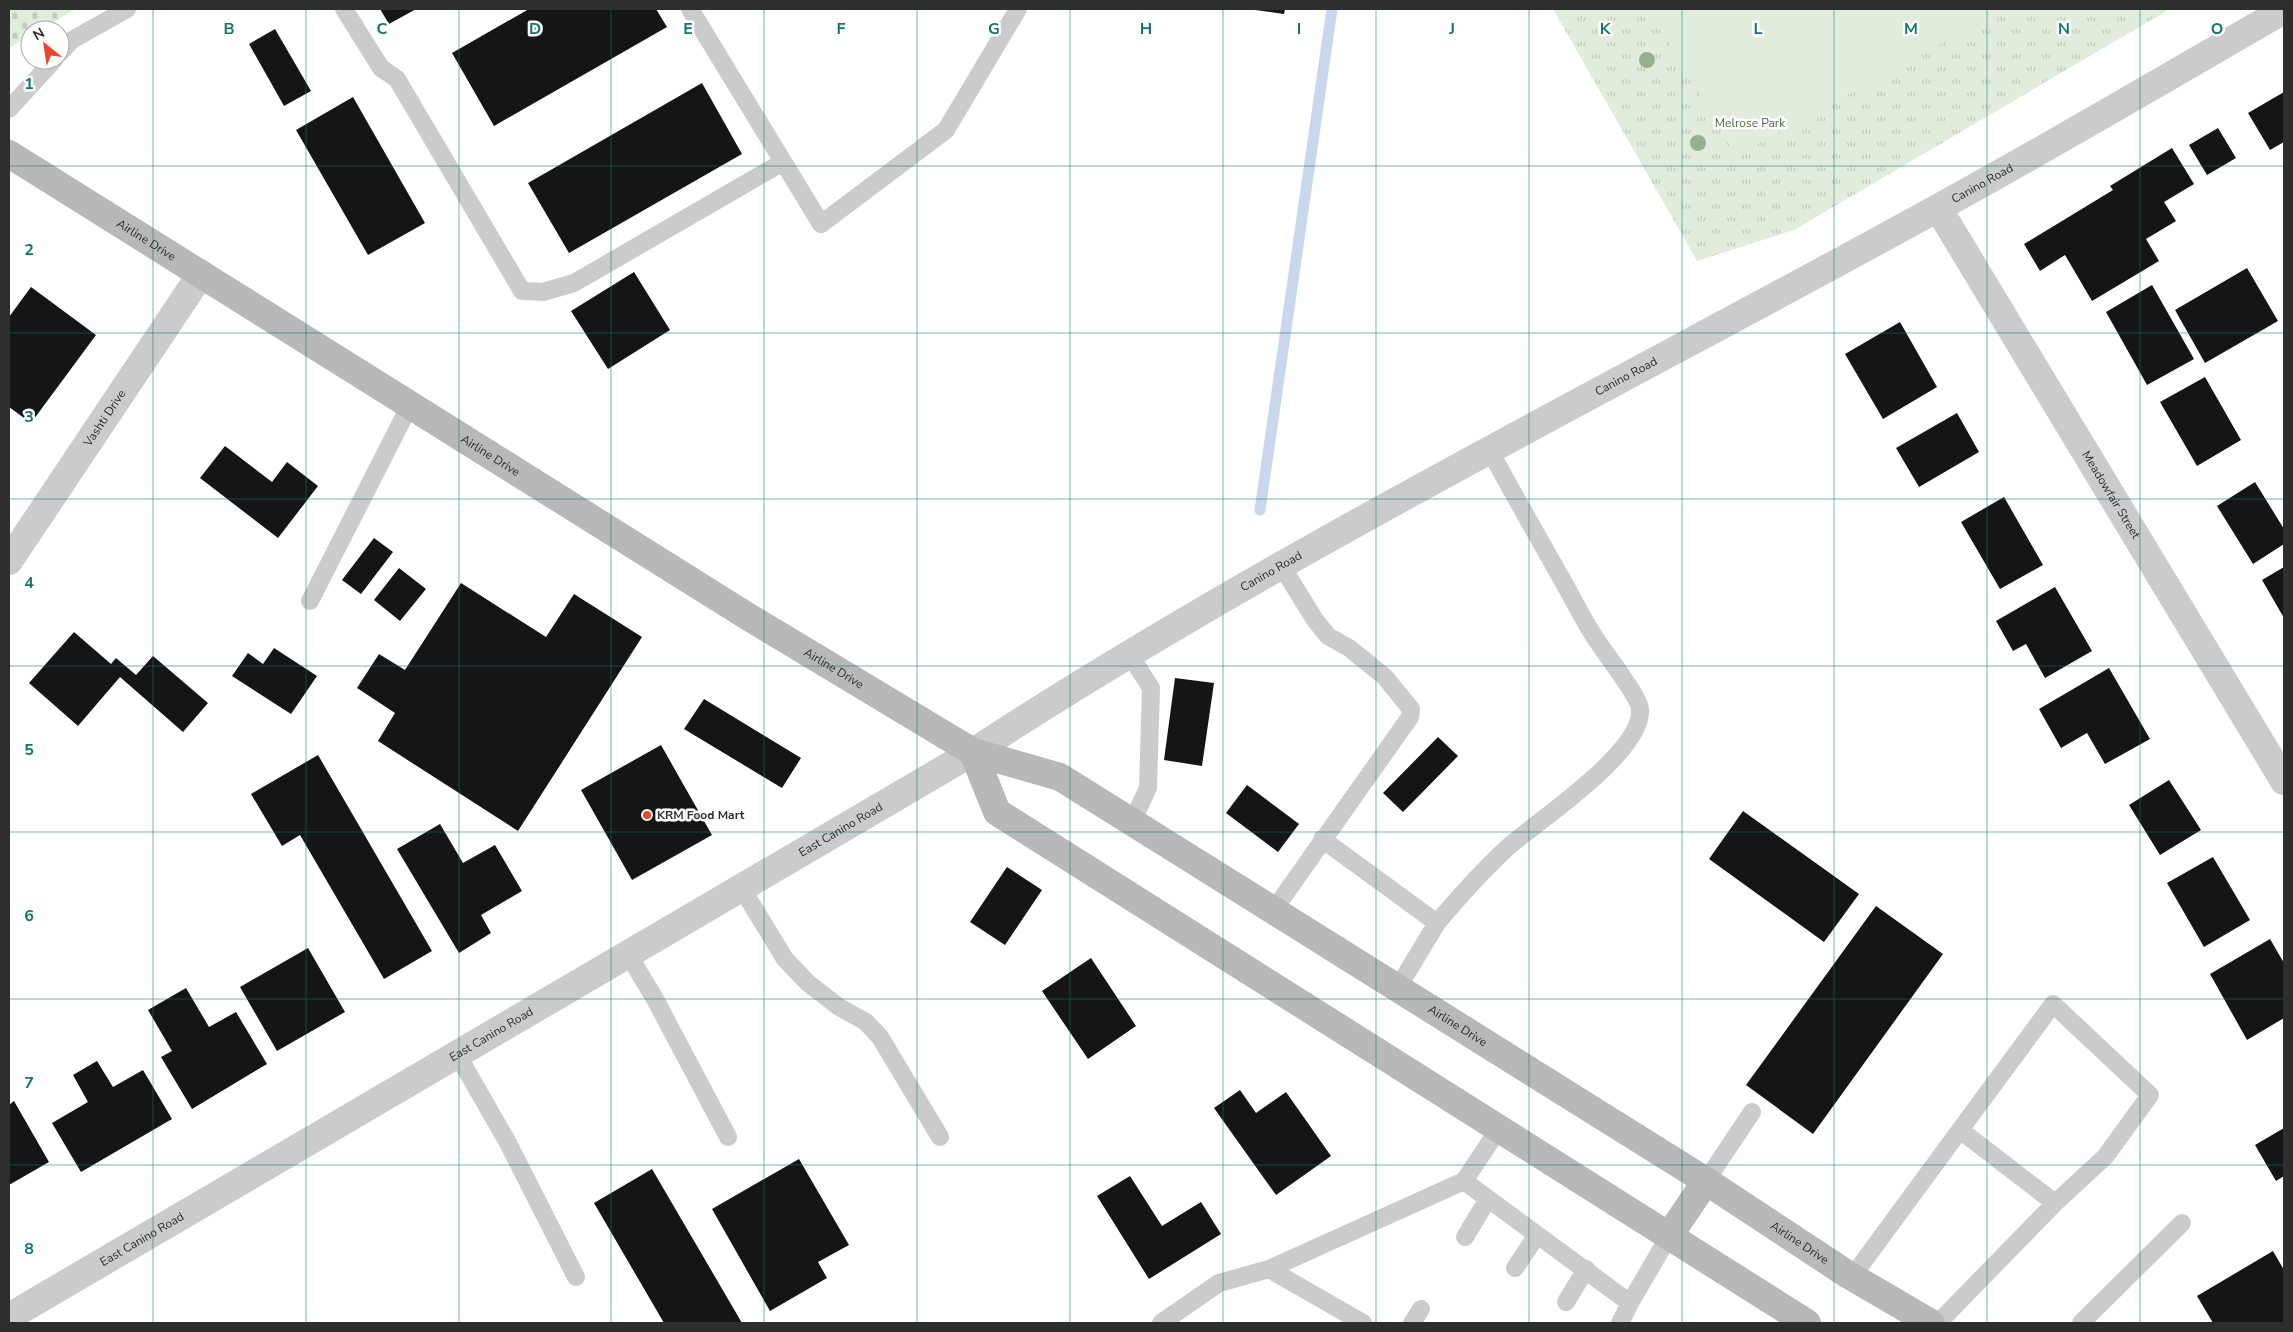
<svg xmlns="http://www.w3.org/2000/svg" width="2293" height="1332" viewBox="0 0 2293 1332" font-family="'Nunito Sans',sans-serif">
	<defs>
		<pattern id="grass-tufts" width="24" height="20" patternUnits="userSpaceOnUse" patternTransform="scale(1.25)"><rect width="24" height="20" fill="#e1ecdc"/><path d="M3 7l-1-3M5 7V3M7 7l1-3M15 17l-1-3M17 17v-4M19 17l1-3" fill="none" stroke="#c1cbbd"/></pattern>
		<pattern id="cemetery-stones" width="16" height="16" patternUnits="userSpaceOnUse" patternTransform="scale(1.25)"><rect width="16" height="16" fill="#e1ecdc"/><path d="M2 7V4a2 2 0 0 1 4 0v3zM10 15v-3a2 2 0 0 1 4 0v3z" fill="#c1cbbd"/></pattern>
	</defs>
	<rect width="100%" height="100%" fill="#fff"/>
	<path fill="url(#grass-tufts)" d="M1553,9H2170L1794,230L1697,261Z"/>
	<path fill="url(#cemetery-stones)" d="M9,9H76L40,30H30V36L9,48Z"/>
	<path fill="#e1ecdc" d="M1648,9H2004L1736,156Z"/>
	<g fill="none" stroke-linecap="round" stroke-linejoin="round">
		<path stroke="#c8d7ec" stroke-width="11" d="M1260,510L1332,9"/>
	</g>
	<path fill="#151515" d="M380,9H416L389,24Z
		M529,9H656L667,27L494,126L452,53Z
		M1248,9H1285L1284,14Z
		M275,29L311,91L284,106L249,44Z
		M702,83L742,154L569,253L528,183Z
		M2284,92V142L2270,150L2248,113Z
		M353,97L425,223L368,255L296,130Z
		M2218,128L2236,158L2207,175L2189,145Z
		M2172,148L2194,184L2164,202L2176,221L2146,239L2159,261L2092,301L2065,255L2040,271L2024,244L2113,190L2110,186Z
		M2247,268L2278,321L2205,363L2175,310Z
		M634,272L670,330L608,369L571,311Z
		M2152,285L2194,359L2147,385L2106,312Z
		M31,287L96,335L31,423L9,407V317Z
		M1900,322L1937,387L1883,419L1845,354Z
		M2205,377L2241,440L2197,466L2160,402Z
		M1957,413L1979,452L1919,487L1896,448Z
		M225,446L272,482L287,462L318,486L278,538L200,478Z
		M2255,482L2284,529V544L2253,564L2217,506Z
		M2004,497L2043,565L2000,589L1961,522Z
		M374,538L393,552L361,594L342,580Z
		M2284,567V618L2262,580Z
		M399,568L426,589L400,621L374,600Z
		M461,583L546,637L574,594L642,637L518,831L378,741L395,713L357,688L379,654L405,670Z
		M2055,587L2092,651L2045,678L2026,644L2013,651L1996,621Z
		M74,632L111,664L116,658L136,675L153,656L208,703L183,732L120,677L78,726L29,683Z
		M274,648L317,676L291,714L232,676L248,653L263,664Z
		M2109,668L2150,739L2105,764L2087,733L2061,748L2039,709Z
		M1175,678L1214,683L1202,766L1164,760Z
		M704,699L801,758L782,788L684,729Z
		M1438,737L1458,756L1403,812L1383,793Z
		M661,745L712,835L632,880L581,790Z
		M318,755L432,951L384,979L300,835L282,846L251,794Z
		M2169,780L2201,830L2160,855L2129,805Z
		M1247,785L1299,824L1278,852L1226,813Z
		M1743,811L1859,894L1824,942L1709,859Z
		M440,824L463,863L495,845L522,891L481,915L491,933L459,953L397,849Z
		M2213,857L2250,920L2204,947L2167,883Z
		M1007,867L1042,890L1005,945L970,922Z
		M1876,906L1943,954L1813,1134L1746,1085Z
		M2270,939L2284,963V1018L2247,1040L2210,974Z
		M308,948L345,1012L277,1051L240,987Z
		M1091,958L1136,1026L1088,1059L1042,991Z
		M186,988L209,1027L236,1012L267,1064L192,1109L161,1057L172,1051L148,1010Z
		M97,1061L113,1087L143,1070L172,1119L81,1172L52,1123L88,1102L73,1075Z
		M1240,1090L1256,1113L1286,1092L1331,1156L1276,1195L1214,1108Z
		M14,1101L49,1162L9,1185V1105Z
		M2284,1128V1176L2276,1181L2255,1145Z
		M799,1159L849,1245L818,1262L827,1278L770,1311L712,1209Z
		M652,1169L742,1323H664L594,1203Z
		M1130,1176L1162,1226L1201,1202L1221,1234L1149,1279L1097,1196Z
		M2273,1251L2284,1270V1323H2213L2197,1296Z"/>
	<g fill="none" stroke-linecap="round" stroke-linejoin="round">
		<path stroke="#cbcbcb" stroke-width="18" d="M344,9L381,68L397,79L522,291L543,292L574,283L783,162
			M690,9L821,224L946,130L1018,9
			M60,53L72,40L127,9
			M9,109L54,60
			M310,601L410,405
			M1130,655L1151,688L1148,788L1132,822
			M1322,839L1437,923L1397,989
			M741,887L785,959L808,983L839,1007L866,1022L880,1037L940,1137
			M1273,911L1410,717L1411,709L1384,676L1349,648L1328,636L1315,620L1281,565
			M1437,923C1459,897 1481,872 1507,848C1537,821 1644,752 1640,709C1639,697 1608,657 1600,645C1586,626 1576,604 1564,583C1539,539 1514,495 1490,451
			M628,954L655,999L728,1137
			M457,1054L507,1141L576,1277
			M1498,1130L1464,1181L1630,1303L1669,1236
			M1960,1130L2053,1004L2150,1095L2105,1157L2055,1203
			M1706,1181L1752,1112
			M1465,1237L1488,1199
			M1515,1268L1537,1235
			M1852,1277L1960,1130L2055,1203L1938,1323
			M1566,1302L1586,1269
			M1161,1323L1219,1283L1269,1269
			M1363,1323L1269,1269L1464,1181
			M1412,1323L1421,1309
			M1620,1323L1630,1303
			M2081,1323L2182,1223"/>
		<g stroke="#cbcbcb" stroke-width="28">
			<path id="s1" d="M1938,208L2284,781"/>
			<path id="s2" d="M9,561L201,274"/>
		</g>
		<path stroke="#cbcbcb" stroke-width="28" id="s3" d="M9,1317L973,752C1282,551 1613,387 1936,209C2053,145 2168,77 2284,10"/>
		<g stroke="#b8b8b8" stroke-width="28">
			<path id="s4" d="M9,154L747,616L973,752L1060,777L1706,1181L1847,1274L1931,1323"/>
			<path d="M973,752L997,812L1807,1323"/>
			<path d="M1669,1236L1706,1181"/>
		</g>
	</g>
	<g fill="#9aae93">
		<circle cx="1647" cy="60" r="8"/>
		<circle cx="1698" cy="143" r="8"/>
	</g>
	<path fill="none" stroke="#0f766e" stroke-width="1" stroke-opacity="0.55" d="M153,9V1323M306,9V1323M459,9V1323M611,9V1323M764,9V1323M917,9V1323M1070,9V1323M1223,9V1323M1376,9V1323M1529,9V1323M1682,9V1323M1834,9V1323M1987,9V1323M2140,9V1323M9,166H2284M9,333H2284M9,499H2284M9,666H2284M9,832H2284M9,999H2284M9,1165H2284"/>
	<circle fill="#e8462e" stroke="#fff" stroke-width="2" cx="647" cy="815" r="5"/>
	<g text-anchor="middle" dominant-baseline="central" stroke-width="5" stroke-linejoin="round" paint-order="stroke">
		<g font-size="12" fill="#486b3b" stroke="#fff">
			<text x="1750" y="123">Melrose Park</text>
		</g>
		<g font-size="12" fill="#2e2e2e" stroke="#fff">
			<text stroke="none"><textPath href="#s3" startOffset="2276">Canino Road</textPath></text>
			<text stroke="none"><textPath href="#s4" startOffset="162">Airline Drive</textPath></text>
			<text stroke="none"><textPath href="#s3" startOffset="1871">Canino Road</textPath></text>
			<text stroke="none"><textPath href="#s2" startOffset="172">Vashti Drive</textPath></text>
			<text stroke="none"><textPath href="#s4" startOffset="568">Airline Drive</textPath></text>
			<text stroke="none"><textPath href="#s1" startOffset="335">Meadowfair Street</textPath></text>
			<text stroke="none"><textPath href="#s3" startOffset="1466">Canino Road</textPath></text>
			<text stroke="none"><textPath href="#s4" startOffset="972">Airline Drive</textPath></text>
			<text stroke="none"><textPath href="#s3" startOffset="964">East Canino Road</textPath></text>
			<text stroke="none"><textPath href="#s4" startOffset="1694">Airline Drive</textPath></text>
			<text stroke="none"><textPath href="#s3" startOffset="559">East Canino Road</textPath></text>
			<text stroke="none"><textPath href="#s3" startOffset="154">East Canino Road</textPath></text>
			<text stroke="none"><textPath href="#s4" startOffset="2099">Airline Drive</textPath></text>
		</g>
		<g font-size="12" font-weight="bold" fill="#2e2e2e" stroke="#fff" text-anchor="start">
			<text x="657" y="815">KRM Food Mart</text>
		</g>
	</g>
	<g font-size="16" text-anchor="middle" font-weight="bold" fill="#0f766e" stroke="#fff" stroke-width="5" stroke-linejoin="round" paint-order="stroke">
		<text x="229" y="34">B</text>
		<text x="382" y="34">C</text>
		<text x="535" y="34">D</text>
		<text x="688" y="34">E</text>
		<text x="841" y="34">F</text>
		<text x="994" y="34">G</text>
		<text x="1146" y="34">H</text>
		<text x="1299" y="34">I</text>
		<text x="1452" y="34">J</text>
		<text x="1605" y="34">K</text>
		<text x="1758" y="34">L</text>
		<text x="1911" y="34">M</text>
		<text x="2064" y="34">N</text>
		<text x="2217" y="34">O</text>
		<text x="29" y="89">1</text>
		<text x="29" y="255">2</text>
		<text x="29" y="422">3</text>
		<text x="29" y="588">4</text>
		<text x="29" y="755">5</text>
		<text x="29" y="921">6</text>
		<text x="29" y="1088">7</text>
		<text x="29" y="1254">8</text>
	</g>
	<rect width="2293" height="1332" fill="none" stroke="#2e2e2e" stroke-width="20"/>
	<g transform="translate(45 45) rotate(330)"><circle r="24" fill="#ffffff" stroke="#ababab"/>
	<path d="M0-4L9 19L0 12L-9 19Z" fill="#e8462e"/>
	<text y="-8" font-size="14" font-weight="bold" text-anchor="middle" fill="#2e2e2e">N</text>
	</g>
</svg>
